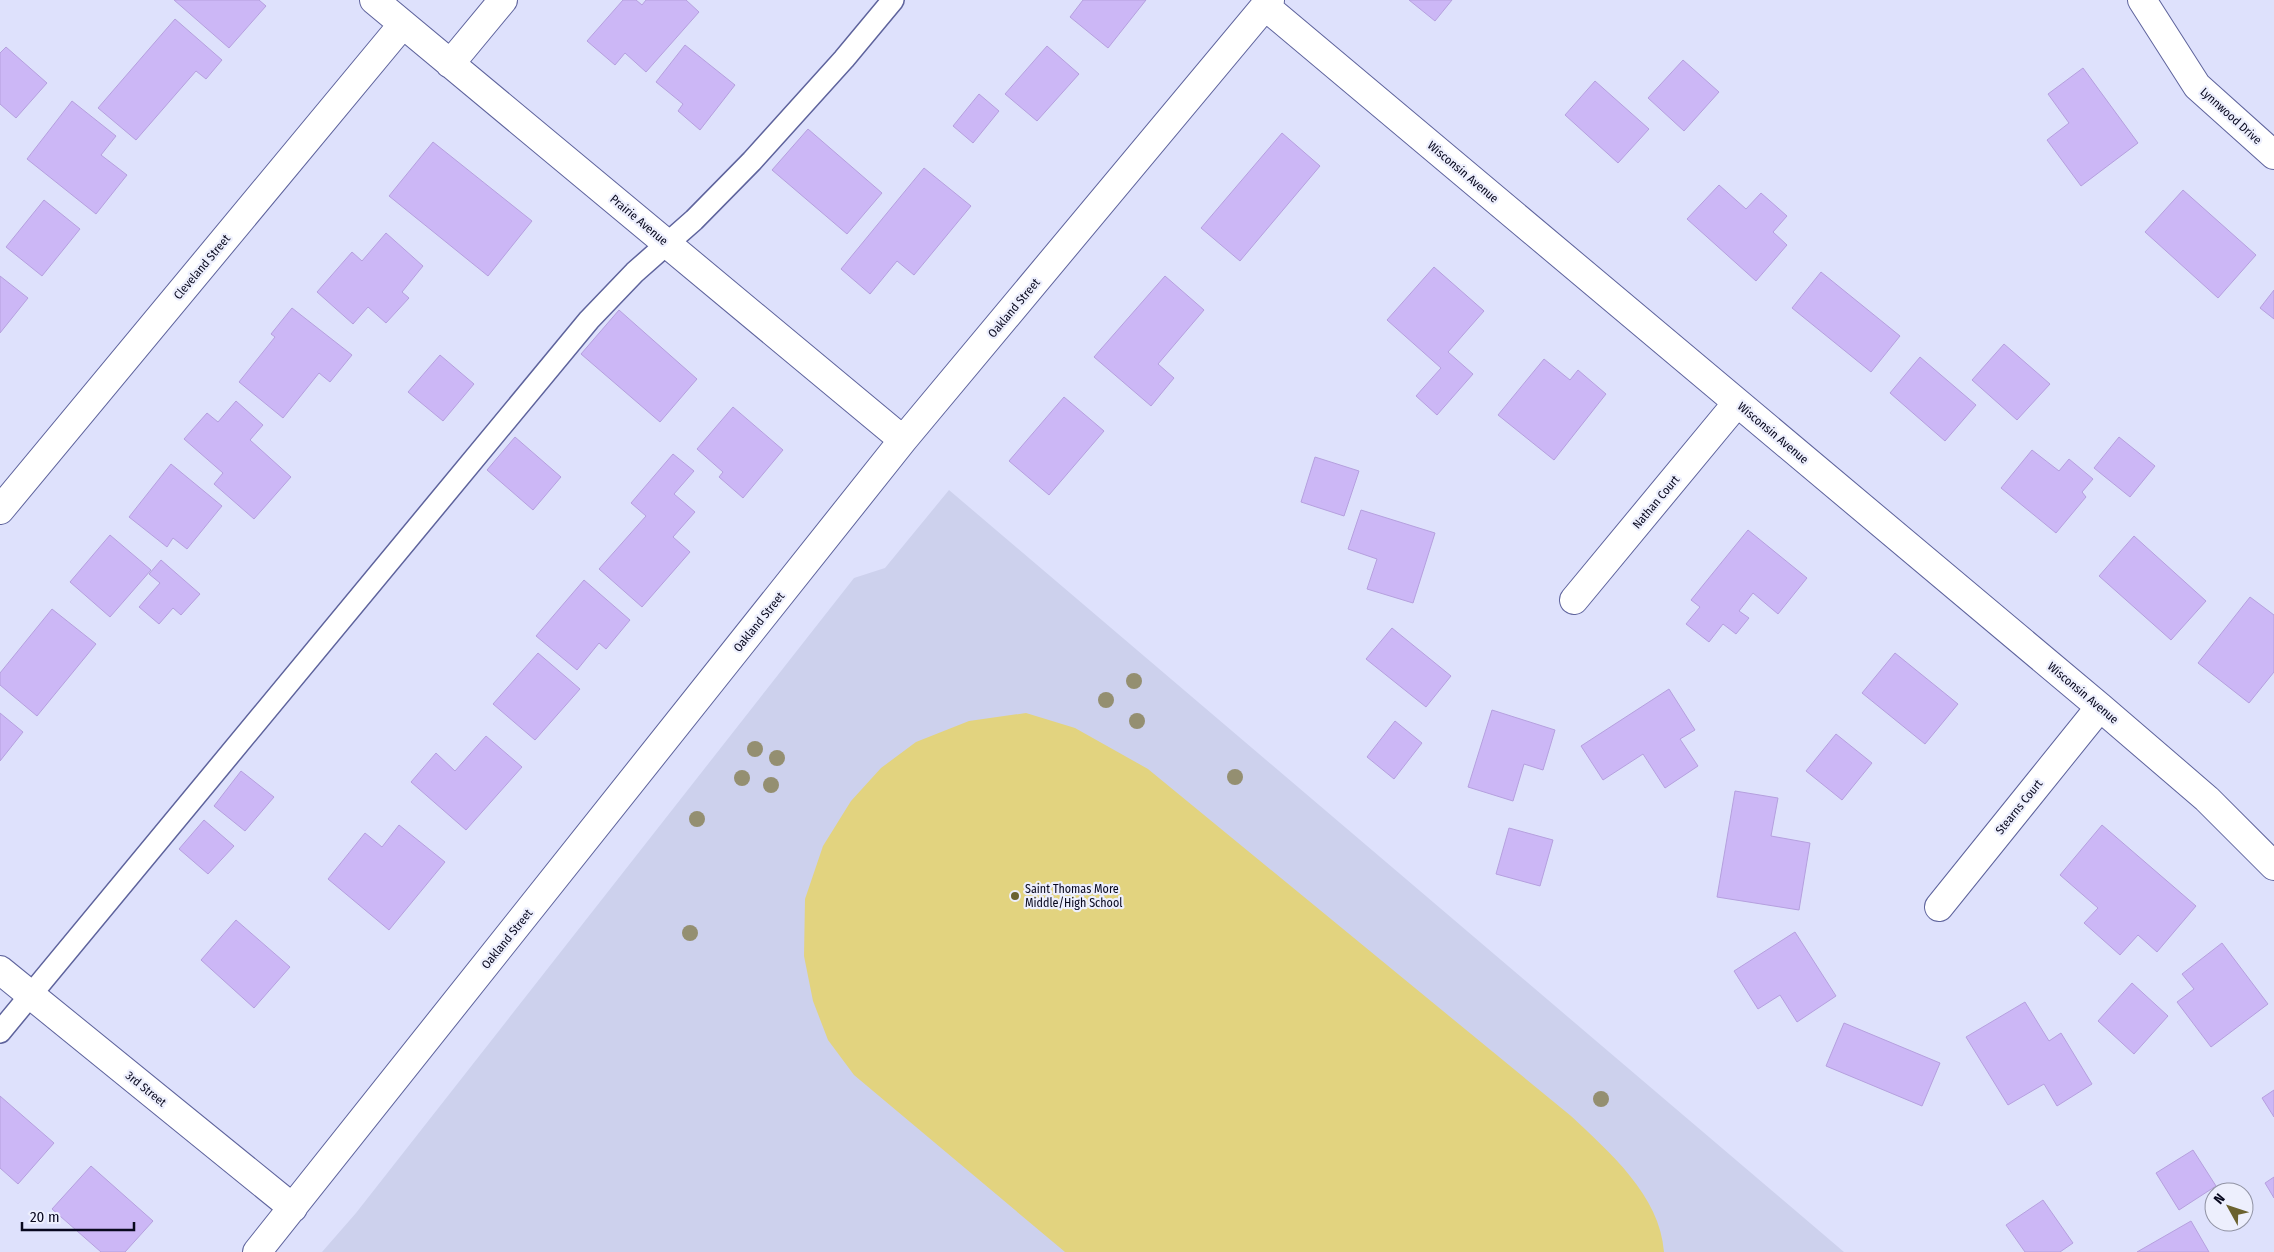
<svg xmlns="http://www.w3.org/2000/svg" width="2274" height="1252" viewBox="0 0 2274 1252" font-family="'Fira Sans Condensed',sans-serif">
	<rect width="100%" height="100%" fill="#dee1fc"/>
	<path fill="#cdd1ed" d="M949,490L1844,1252H322L356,1213L854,578L885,568Z"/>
	<path fill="#e2d37f" d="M1026,713L1075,728L1148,769L1571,1116C1609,1152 1660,1195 1664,1252H1065L854,1075L828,1040L813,1001L804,956L805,899L823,846L851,801L881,768L916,742L969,721Z"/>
	<path fill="#ccb7f6" stroke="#b5a0de" d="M174,0H259L266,6L229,48Z
		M623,0H636L642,5L646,0H686L699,12L646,72L625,53L615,65L587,41Z
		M1083,0H1146L1108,48L1070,17Z
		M1409,0H1452L1435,21Z
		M175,19L222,60L206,79L196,71L136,140L98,108Z
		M685,45L735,85L700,130L678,111L683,104L656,82Z
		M1047,46L1079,74L1037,121L1005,94Z
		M6,47L47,83L16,118L0,104V53Z
		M1683,60L1719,92L1684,131L1648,98Z
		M2083,68L2138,143L2081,186L2047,140L2069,123L2048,94Z
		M1595,81L1649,129L1618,163L1565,115Z
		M979,94L999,111L973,143L953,126Z
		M72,101L116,136L101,155L127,175L96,214L27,159Z
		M808,129L882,193L847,234L772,170Z
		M1282,133L1320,166L1240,261L1201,228Z
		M433,142L532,221L488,276L389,196Z
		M924,168L971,206L914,275L897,261L870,294L841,269Z
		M1719,185L1746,209L1761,193L1787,216L1773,232L1787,245L1756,281L1687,219Z
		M2183,190L2256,255L2218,298L2145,232Z
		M44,200L80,229L42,276L6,247Z
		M386,233L423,266L402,292L409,298L386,323L368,307L353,324L317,292L352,252L362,261Z
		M1434,267L1484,311L1448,352L1473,374L1437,415L1416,396L1441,368L1387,320Z
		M1821,272L1900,336L1871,372L1792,308Z
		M0,276L28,298L0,333Z
		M1165,276L1204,310L1158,364L1174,378L1151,406L1094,357Z
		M2274,290V319L2260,308Z
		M292,308L352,355L330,382L319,373L283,418L239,382L275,337L271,334Z
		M619,310L697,379L660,422L581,354Z
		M2004,344L2050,384L2017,420L1972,380Z
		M440,355L474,384L443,421L408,392Z
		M1920,357L1976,405L1945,441L1890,393Z
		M1544,359L1570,380L1578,370L1606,394L1554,460L1498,415Z
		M1064,397L1104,431L1049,495L1009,461Z
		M236,401L263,425L250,440L291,477L254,519L214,484L223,473L184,439L207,413L218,422Z
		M733,407L783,450L743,498L719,477L723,472L697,449Z
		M515,437L561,477L533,510L487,470Z
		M2119,437L2155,466L2130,497L2094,468Z
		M2032,450L2059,471L2069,459L2093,479L2082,492L2086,497L2056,533L2001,488Z
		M673,454L694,471L674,494L695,512L673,537L690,552L642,607L599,569L646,516L631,503Z
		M1315,457L1359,471L1344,516L1301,502Z
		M171,464L222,506L187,549L173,538L167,547L129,517Z
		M1361,510L1435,533L1413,603L1367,589L1377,559L1348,549Z
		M1748,530L1807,578L1778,614L1753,593L1739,611L1749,618L1736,634L1723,624L1709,642L1686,624L1700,607L1691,600Z
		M110,535L151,570L110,617L70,582Z
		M2134,536L2206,601L2171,640L2099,576Z
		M161,560L200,594L181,615L173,608L159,624L139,607L160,583L149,574Z
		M584,580L630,620L606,649L599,643L577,670L536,636Z
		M2250,597L2274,615V672L2249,703L2198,663Z
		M52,609L96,644L37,716L0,685V673Z
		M1392,628L1451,676L1426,707L1366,659Z
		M538,653L580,689L535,740L493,704Z
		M1895,653L1958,704L1925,744L1862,693Z
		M1669,689L1695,730L1680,739L1698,766L1665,788L1643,754L1603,780L1581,746Z
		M1492,710L1555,730L1543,770L1524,764L1513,801L1468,787Z
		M0,713L23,732L0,761Z
		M1395,721L1422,743L1394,779L1367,757Z
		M1836,734L1872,763L1842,800L1806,771Z
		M486,736L522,767L466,830L411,782L436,753L455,771Z
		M241,771L274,797L245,831L214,806Z
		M1735,791L1778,798L1771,836L1810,843L1799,910L1717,897Z
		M204,820L234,846L208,874L179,849Z
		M399,825L445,862L389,930L328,879L365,833L382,847Z
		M2102,825L2196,906L2157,952L2138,935L2120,955L2084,923L2098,908L2060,875Z
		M1509,828L1553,840L1540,886L1496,874Z
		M236,920L290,967L254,1008L201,960Z
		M1795,932L1836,996L1797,1022L1780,995L1758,1009L1734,971Z
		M2222,943L2268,1004L2211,1047L2177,1002L2194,989L2182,974Z
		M2132,983L2168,1016L2134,1054L2098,1021Z
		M2025,1002L2049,1041L2061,1033L2092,1084L2057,1106L2044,1084L2008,1105L1966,1037Z
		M1844,1023L1940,1063L1922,1106L1826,1066Z
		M2274,1090V1117L2262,1098Z
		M0,1096L54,1143L18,1184L0,1168Z
		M2193,1150L2216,1186L2179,1210L2156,1173Z
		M91,1166L153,1221L125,1252H101L52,1209Z
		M2274,1177V1198L2265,1183Z
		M2043,1200L2073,1243L2060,1252H2025L2006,1225Z
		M2191,1221L2209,1252H2137Z"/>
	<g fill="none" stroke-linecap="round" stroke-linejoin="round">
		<defs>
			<path id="service" d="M0,1032L589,320L635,272L694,220L752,161L844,59L893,0"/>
			<path id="minor" d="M374,0L903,440
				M2142,0L2197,86L2274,155
				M1265,6L2100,707L2207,799L2274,866
				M450,64L503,0
				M0,510L403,24
				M1574,600L1737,403
				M1939,907L2100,707
				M0,970L293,1208
				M257,1252L903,440L1270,0"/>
		</defs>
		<use href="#service" stroke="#5e639c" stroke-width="24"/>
		<use href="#minor" stroke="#5e639c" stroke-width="30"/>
		<use href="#service" stroke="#fff" stroke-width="21"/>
		<use href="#minor" stroke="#fff" stroke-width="28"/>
	</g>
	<g fill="#948f71">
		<circle cx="1134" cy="681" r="8"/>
		<circle cx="1106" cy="700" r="8"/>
		<circle cx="1137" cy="721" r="8"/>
		<circle cx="755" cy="749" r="8"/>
		<circle cx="777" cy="758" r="8"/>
		<circle cx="1235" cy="777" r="8"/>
		<circle cx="742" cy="778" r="8"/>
		<circle cx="771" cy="785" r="8"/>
		<circle cx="697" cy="819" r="8"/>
		<circle cx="690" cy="933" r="8"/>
		<circle cx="1601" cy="1099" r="8"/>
	</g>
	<circle fill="#6b622f" stroke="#edeffd" stroke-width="2" cx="1015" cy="896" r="5"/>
	<g text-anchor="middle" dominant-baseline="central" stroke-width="4.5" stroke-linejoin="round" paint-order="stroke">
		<g font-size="12" fill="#08081e" stroke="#edeffd">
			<text transform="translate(2231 116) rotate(42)">Lynnwood Drive</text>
			<text transform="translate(1463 172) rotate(40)">Wisconsin Avenue</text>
			<text transform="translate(639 220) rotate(40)">Prairie Avenue</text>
			<text transform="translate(202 267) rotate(-50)">Cleveland Street</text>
			<text transform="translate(1014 308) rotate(-50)">Oakland Street</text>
			<text transform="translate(1773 433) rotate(40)">Wisconsin Avenue</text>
			<text transform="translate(1656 502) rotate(-50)">Nathan Court</text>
			<text transform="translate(759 622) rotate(-51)">Oakland Street</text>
			<text transform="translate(2083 693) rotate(40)">Wisconsin Avenue</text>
			<text transform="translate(2019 807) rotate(-51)">Stearns Court</text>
			<text transform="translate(507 939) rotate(-51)">Oakland Street</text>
			<text transform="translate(146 1089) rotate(39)">3rd Street</text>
		</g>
		<g font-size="12" fill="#08081e" stroke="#edeffd" text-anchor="start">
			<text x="1025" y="889">Saint Thomas More<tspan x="1025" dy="14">Middle/High School</tspan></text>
		</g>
	</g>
	<g transform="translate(2229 1207) rotate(310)"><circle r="24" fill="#edeffd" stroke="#9193a4"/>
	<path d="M0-4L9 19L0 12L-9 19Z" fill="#6b622f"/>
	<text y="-8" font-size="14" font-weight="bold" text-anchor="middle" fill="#08081e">N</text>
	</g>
	<path d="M22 1222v8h112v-8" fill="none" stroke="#08081e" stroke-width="2.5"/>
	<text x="30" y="1222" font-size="15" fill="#08081e" stroke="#edeffd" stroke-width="4" paint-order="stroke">20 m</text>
</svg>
